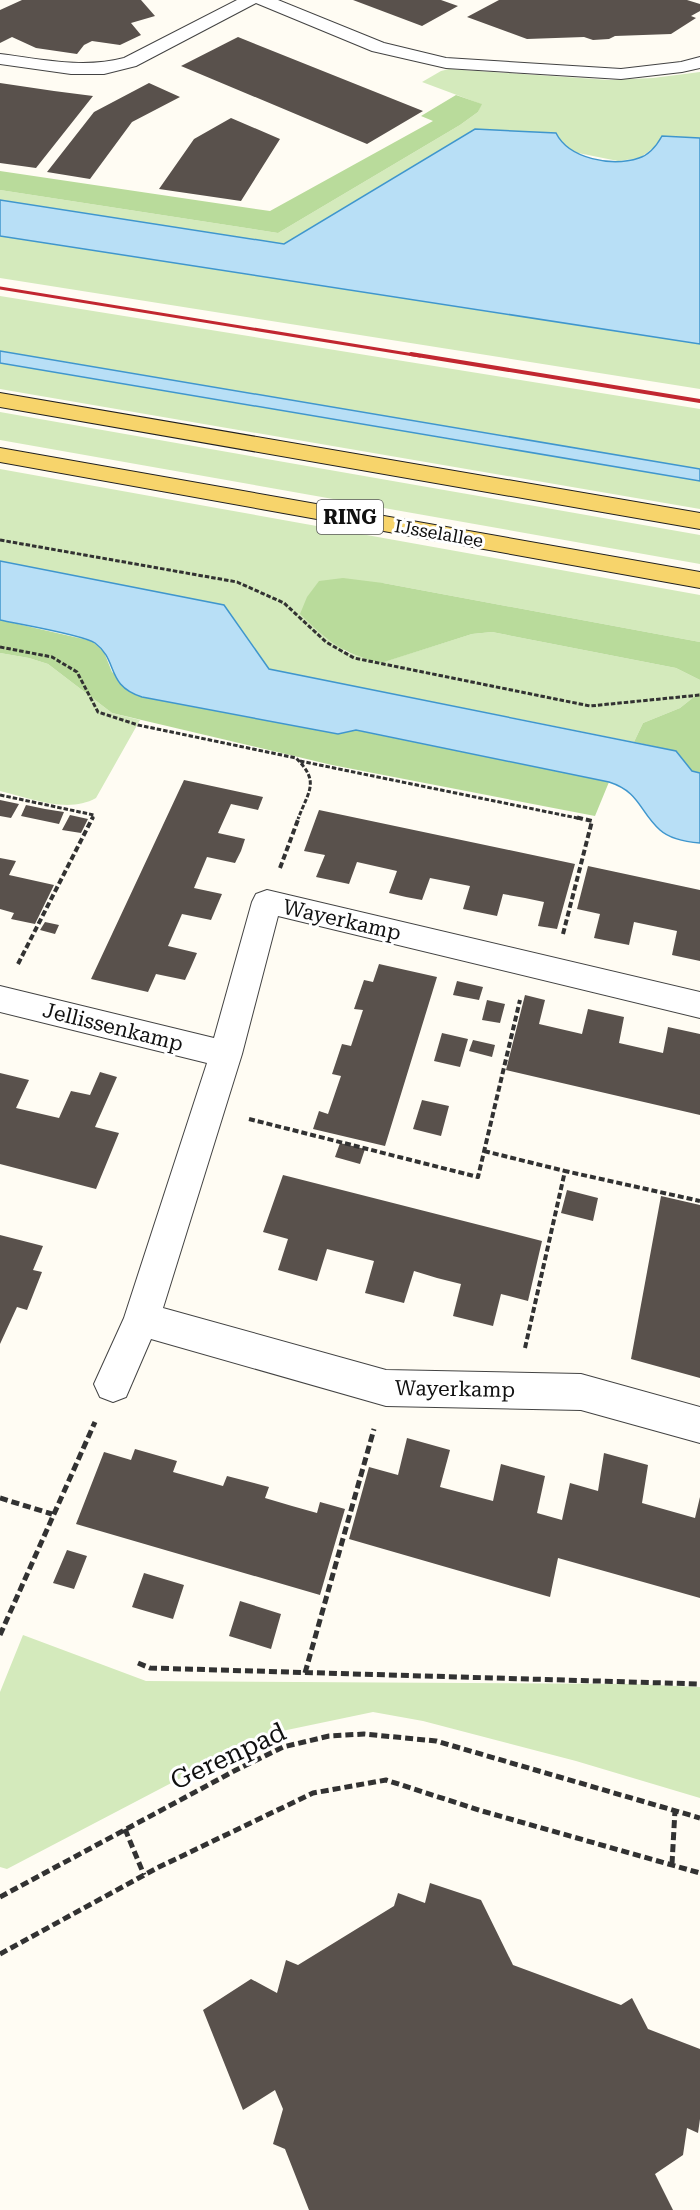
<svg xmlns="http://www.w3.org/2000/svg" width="700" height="2210" viewBox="0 0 700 2210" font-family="'Roboto Serif',serif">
	<rect width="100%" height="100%" fill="#fffcf3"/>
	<path fill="#d4eabc" d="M449,69L609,80L653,78L700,72V138L662,136L657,145L640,158L618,161L573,152L559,140L475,129L284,244L0,200V190L278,233L460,125L478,112L481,104L422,82L441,71Z
		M0,236L700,344V389L0,278Z
		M0,296L700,409V469L0,351Z
		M0,363L700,481V509L0,389Z
		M0,412L700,535V564L0,440Z
		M0,469L700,595V642L383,583L343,651L380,663L472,634L492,632L676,668L700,680V692L680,708L643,723L634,742L269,669L223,605L0,561Z
		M0,653L29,658L48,664L112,713L140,720L96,798C68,814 30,798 0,791Z
		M23,1635L146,1681L632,1684L700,1687V1798L576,1761L423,1721L373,1712L263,1735L7,1869L0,1867V1692Z"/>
	<path fill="#b9db9b" d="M456,95L482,104L478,112L460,125L278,233L0,190V171L270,211L433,121L421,116Z
		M343,578L383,583L700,642V680L676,668L492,632L472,634L381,663C341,653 328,641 300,614L307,597L319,581Z
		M0,620L92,641L104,652L112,672L142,697L338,734L355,730L609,782L595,816L332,765L112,713L48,664L29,658L0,653Z
		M700,692V773L692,771L676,751L634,742L643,723L680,708Z"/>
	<path fill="#b8dff6" stroke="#3f96cd" stroke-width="1.5" d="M475,129L556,133C569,159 612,167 639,158C649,155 657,145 662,136L700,138V344L0,236V200L284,244Z
		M0,351L700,469V481L0,363Z
		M0,561L224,605L269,669L676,751L692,771L700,773V843C687,842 670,839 660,830C639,811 640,792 609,782L356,730L338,734L142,697C105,685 119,661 95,643C84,635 18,624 0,620Z"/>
	<path fill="#59514c" d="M22,0H141L155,16L131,23L141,35L120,45L92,41L84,45L77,54L36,48L12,37L0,43V10Z
		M353,0H441L458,6L422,26Z
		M499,0H687L700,4V11L691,16L696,18L671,34L615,36L609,39L593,40L584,37L527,39L467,17Z
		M238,37L423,111L367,144L181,66Z
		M0,83L54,91L93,96L36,168L0,163Z
		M149,83L180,97L132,122L90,179L47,172L94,112Z
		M231,118L280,139L241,201L159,189L194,139Z
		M184,780L263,797L258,810L231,804L218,833L245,839L241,851L235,863L207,857L194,888L222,894L211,920L182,914L168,946L197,953L191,967L185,980L156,974L148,992L91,979Z
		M0,800L19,804L11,818L0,816Z
		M26,805L45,809L64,812L59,824L21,816Z
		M319,810L575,864L557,929L538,926L544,902L525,898L503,894L497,916L463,909L470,886L430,878L422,900L406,897L389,893L397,871L357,862L349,884L316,877L325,855L304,851Z
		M70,815L88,819L81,833L62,830Z
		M0,858L16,861L9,875L54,885L35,924L11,919L14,913L0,909Z
		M588,866L700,890V961L672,955L677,931L634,922L629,945L594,938L600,914L577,909Z
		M45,922L59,925L55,934L40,930Z
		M379,964L437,977L385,1146L313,1129L319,1111L328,1114L341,1076L332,1074L342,1044L351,1046L363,1010L354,1009L364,980L373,982Z
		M457,981L483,987L479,1000L453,995Z
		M525,995L545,1000L539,1024L582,1034L588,1009L624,1017L619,1043L663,1053L668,1027L700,1034V1115L506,1070Z
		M487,1000L505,1004L500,1023L482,1020Z
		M442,1033L468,1039L460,1067L434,1061Z
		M473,1040L495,1045L492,1057L469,1051Z
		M100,1072L117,1077L95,1127L119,1133L96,1189L0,1164V1073L29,1080L16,1108L59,1118L71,1091L90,1095Z
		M422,1100L449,1106L441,1136L413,1129Z
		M340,1143L365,1149L360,1164L335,1157Z
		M283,1175L542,1241L528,1301L501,1294L493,1326L453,1316L461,1284L437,1278L414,1271L404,1303L365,1293L374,1261L327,1249L317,1281L278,1270L288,1239L263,1232Z
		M567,1190L598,1198L593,1221L561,1213Z
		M661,1196L700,1205V1378L631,1359Z
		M0,1235L43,1246L33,1270L42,1272L27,1310L17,1307L0,1344Z
		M407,1438L450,1450L440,1487L493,1501L501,1464L545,1476L537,1513L562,1520L570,1483L598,1491L604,1453L648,1465L642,1503L695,1518L700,1497V1598L558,1558L550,1597L349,1539L369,1467L398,1475Z
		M135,1449L177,1461L173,1472L223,1486L227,1476L269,1487L265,1498L292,1506L317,1513L320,1502L345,1509L320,1595L76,1524L104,1452L131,1460Z
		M67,1550L87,1556L74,1589L53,1583Z
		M144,1573L184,1585L173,1619L132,1607Z
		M240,1601L281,1614L271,1649L229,1636Z
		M430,1883L481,1900L513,1965L621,2005L632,1998L648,2029L700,2049V2119L698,2133L687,2128L683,2155L655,2174L673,2210H309L285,2149L273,2144L283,2109L275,2090L243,2110L203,2010L251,1979L277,1993L286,1960L298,1965L394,1906L398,1893L425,1903Z"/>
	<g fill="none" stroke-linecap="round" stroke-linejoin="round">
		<defs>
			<path id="street" d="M237,0H278L384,43L446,58L621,69L681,62L700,57V68L682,72L621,79L446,68L372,51L256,3L136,66L104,74H71L0,64V54C41,59 83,69 124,58Z
				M267,890L700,992V1018L278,916L242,1054L163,1308L386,1370L581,1374L700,1407V1443L581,1410L386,1406L151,1339L126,1397L113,1402L100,1397L94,1384L124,1318L207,1063L0,1012V986L214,1038L252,902L256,894Z"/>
			<path id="primary" d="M0,393L700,513V529L0,407Z
				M0,448L700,572V588L0,462Z"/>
		</defs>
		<use href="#street" stroke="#434343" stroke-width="2"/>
		<use href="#primary" stroke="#212121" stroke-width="2"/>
		<path stroke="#323232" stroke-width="3" stroke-dasharray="4.5 2" stroke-linecap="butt" d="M0,540L237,582L284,603L326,642L354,658L590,706L700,695
			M0,647L52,657L77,672L98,712L138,725L296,758C320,782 309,790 298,819
			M300,761L582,819
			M0,795L94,815L92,819"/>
		<path stroke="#323232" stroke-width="4" stroke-dasharray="6 3" stroke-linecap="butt" d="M280,868L299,817
			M563,934L592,821L575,817
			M18,964L93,817
			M249,1119L478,1177L520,1000
			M484,1151L565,1171
			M525,1348L565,1171L700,1201"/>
		<path stroke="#323232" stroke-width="5" stroke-dasharray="8 4" stroke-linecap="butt" d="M0,1498L52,1514
			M0,1635L95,1422
			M138,1663L150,1668L700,1684
			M305,1673L374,1429
			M125,1829L144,1875
			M672,1864L675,1810
			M0,1897L236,1770L283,1747L329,1736L364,1734L436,1741L700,1818
			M0,1954L157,1868L313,1793L386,1780L482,1811L700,1873"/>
		<use href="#street" fill="#fff" fill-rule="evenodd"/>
		<use href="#primary" fill="#f7d46b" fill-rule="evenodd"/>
		<path stroke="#c12730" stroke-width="3" d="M0,288L420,356"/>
		<path stroke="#c12730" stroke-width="4" d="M411,354L700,401"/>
	</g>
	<g text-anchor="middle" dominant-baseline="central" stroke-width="6" stroke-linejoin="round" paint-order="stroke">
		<g font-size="18" fill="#101010" stroke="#fff">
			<text transform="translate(439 533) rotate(10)">IJsselallee</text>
		</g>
		<rect fill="#fff" stroke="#585858" stroke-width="1.5" x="317" y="500" width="66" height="34" rx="4.5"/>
		<g font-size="20" font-weight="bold" fill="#101010">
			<text x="350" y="517">RING</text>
		</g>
		<g font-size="21" fill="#101010" stroke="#fff">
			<text transform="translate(342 920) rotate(13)">Wayerkamp</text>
			<text transform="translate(113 1027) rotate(14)">Jellissenkamp</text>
			<text transform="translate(455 1389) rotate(1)">Wayerkamp</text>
		</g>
		<g font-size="26" fill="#101010" stroke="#fff">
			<text transform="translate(228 1756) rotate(-25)">Gerenpad</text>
		</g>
	</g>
</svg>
